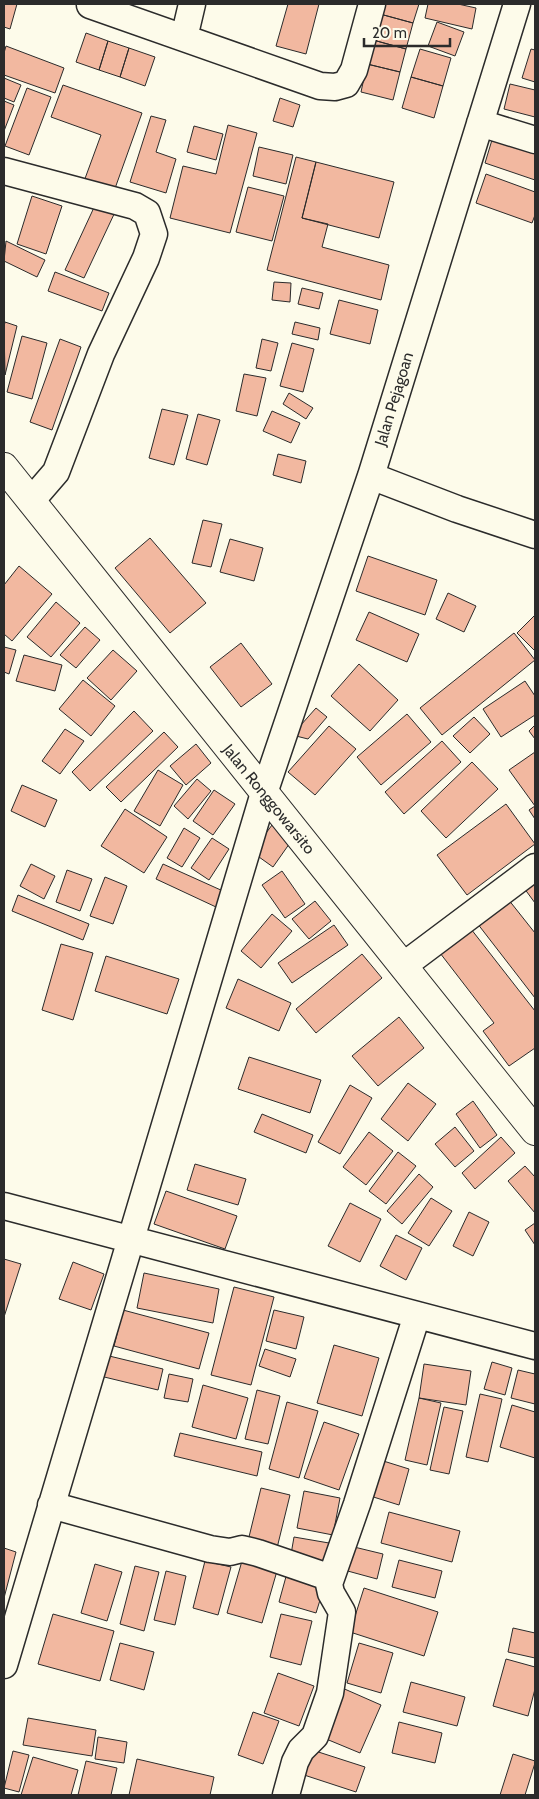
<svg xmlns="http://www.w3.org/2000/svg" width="539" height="1799" viewBox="0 0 539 1799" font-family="Cabin,sans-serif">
	<rect width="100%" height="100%" fill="#fdfbea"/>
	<path fill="#f2b8a0" stroke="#2b2b2b" d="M4,4H17L10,29L4,27Z
		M288,4H319L306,54L276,46Z
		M382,4H419L413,23L380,14Z
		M428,4H458L476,8L472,29L425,18Z
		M380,14L413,23L406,49L373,40Z
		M437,22L464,32L455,56L428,46Z
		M86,33L108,41L99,70L76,62Z
		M373,40L406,49L400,72L367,64Z
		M108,41L129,48L120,77L99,70Z
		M6,46L64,68L55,93L4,75V53Z
		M129,48L155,57L145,86L120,77Z
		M420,49L451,58L443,86L411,77Z
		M531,49L535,50V82L522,78Z
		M367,64L400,72L393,100L361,92Z
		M411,77L443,86L434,118L402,108Z
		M4,78L21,85L14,102L4,98Z
		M510,84L535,90V117L504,109Z
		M63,85L142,113L113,194L83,184L101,135L51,117Z
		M27,88L51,97L29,155L5,146Z
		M280,98L300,105L293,127L273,121Z
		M4,101L14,105L4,131Z
		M151,116L166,120L156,152L176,159L166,193L130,182Z
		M228,125L257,133L230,233L170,218L183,166L216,174Z
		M194,126L223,134L216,160L187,152Z
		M495,130L535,143V180L485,163Z
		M259,147L293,155L286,184L253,176Z
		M296,157L316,162L302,218L328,224L322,247L389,265L381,300L267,270Z
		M316,162L394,182L379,238L302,218Z
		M486,174L535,192V215L532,223L476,203Z
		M248,187L284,196L272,241L236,232Z
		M32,196L62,206L46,254L17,244Z
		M97,201L116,210L84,278L65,270Z
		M6,241L45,260L37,277L4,261Z
		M55,272L109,293L102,311L48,291Z
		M274,282L291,283L290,302L272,300Z
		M302,288L323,293L319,309L298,304Z
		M339,300L378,310L370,344L330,334Z
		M5,322L17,326L5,375L4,327Z
		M295,322L320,328L318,340L292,334Z
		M22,336L47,343L32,399L7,392Z
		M60,339L81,347L52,430L30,422Z
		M262,339L278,343L271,371L256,368Z
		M292,343L314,349L303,392L280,386Z
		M244,374L266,378L257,416L236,411Z
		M289,393L313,408L306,419L283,404Z
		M162,409L188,415L174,465L149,458Z
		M272,411L300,423L291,443L263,431Z
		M198,414L220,420L207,465L186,459Z
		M278,454L306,461L301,483L273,475Z
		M203,520L222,524L211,567L192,563Z
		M150,538L206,603L170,633L115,568Z
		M230,539L263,548L254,581L220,572Z
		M368,556L437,580L425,615L356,591Z
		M19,566L52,594L12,641L4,634V585Z
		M448,593L476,606L464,632L436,619Z
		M56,602L80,623L51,657L27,637Z
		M369,612L419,634L407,662L356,640Z
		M535,615V651L517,633Z
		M85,627L100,640L76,668L60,655Z
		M514,633L535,660L442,735L420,708Z
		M241,643L272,684L241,707L210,667Z
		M4,647L16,650L9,674L4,672Z
		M113,650L137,671L111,700L87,678Z
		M24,655L62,665L55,691L16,681Z
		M359,664L398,700L370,731L331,696Z
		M83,680L115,706L91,736L59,709Z
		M525,681L535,696V715L501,737L483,709Z
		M316,708L327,717L308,739L292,735Z
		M134,711L153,731L90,791L72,772Z
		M407,714L431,742L381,785L357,757Z
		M474,717L490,734L470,753L453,736Z
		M535,725V739L529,731Z
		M329,726L356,749L315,795L288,772Z
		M65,729L84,741L60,774L42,761Z
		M164,732L178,747L121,802L106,787Z
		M442,741L461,762L404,814L385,792Z
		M196,744L211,763L186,785L170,766Z
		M535,752V819L529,810L535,806L509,770Z
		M472,762L498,789L446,838L421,811Z
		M158,770L183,785L160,826L134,811Z
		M197,779L211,791L188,819L174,806Z
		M22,785L57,800L45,827L11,811Z
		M214,790L235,804L213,835L193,821Z
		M506,804L535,844L467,895L437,855Z
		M125,809L167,837L144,873L101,846Z
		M272,825L292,840L273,867L252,852Z
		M184,828L200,838L182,867L167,858Z
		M212,838L229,849L209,880L191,868Z
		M31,864L55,876L44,899L20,886Z
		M163,864L223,891L216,907L156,879Z
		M67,870L92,879L80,911L56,902Z
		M282,871L305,904L285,918L262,885Z
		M105,877L127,886L113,924L90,916Z
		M535,880V903L524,888Z
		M18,895L89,924L83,940L12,911Z
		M508,899L535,933V998L477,923Z
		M315,901L331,921L309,939L292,919Z
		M272,914L292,931L261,968L241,951Z
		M334,925L348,945L292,983L278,963Z
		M471,929L535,1011V1048L509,1066L483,1031L494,1023L440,953Z
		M61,944L93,953L73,1020L42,1010Z
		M362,954L382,978L316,1033L296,1009Z
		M106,956L179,979L167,1014L95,991Z
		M238,979L291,1003L279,1031L226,1008Z
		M399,1017L424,1048L378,1086L352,1056Z
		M249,1057L321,1080L310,1113L238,1089Z
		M408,1083L436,1104L408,1141L381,1119Z
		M350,1085L372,1098L340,1154L318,1142Z
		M473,1101L497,1135L480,1148L456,1114Z
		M262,1114L313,1135L306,1153L254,1132Z
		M455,1127L474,1151L455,1167L435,1144Z
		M369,1132L393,1151L366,1185L343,1167Z
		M501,1137L515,1153L475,1189L462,1173Z
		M398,1152L416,1166L386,1204L369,1191Z
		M195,1164L246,1179L238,1205L187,1190Z
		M525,1166L535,1177V1213L508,1181Z
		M419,1174L433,1187L402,1224L387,1211Z
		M166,1191L237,1216L225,1249L154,1224Z
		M431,1198L452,1211L429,1246L408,1233Z
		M350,1203L381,1219L360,1262L328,1246Z
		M469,1212L489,1222L473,1256L453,1246Z
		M535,1223V1245L525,1230Z
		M396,1235L422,1248L406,1280L380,1266Z
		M4,1259L21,1264L4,1317Z
		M73,1262L104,1274L91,1310L59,1299Z
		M144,1273L219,1289L213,1323L137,1308Z
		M234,1287L274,1297L251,1385L211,1375Z
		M123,1310L209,1333L199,1369L114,1346Z
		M274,1310L304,1317L296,1349L266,1341Z
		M334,1345L379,1358L362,1416L317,1403Z
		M265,1349L296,1359L290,1377L259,1366Z
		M101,1354L163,1369L158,1390L96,1375Z
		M492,1362L512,1368L505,1395L484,1389Z
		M424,1364L471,1371L466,1405L419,1398Z
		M518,1370L535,1374V1404L511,1398Z
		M169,1374L193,1379L188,1402L164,1398Z
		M203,1385L248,1398L236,1439L192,1427Z
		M257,1390L280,1396L268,1444L245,1439Z
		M480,1394L502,1399L488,1462L466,1457Z
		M419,1398L441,1403L427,1465L405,1460Z
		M287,1402L318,1411L299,1478L269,1469Z
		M512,1405L535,1412V1458L500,1447Z
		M444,1407L463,1411L449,1474L430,1470Z
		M324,1422L359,1434L339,1490L304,1478Z
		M180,1433L262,1452L257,1476L174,1456Z
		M377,1459L409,1469L399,1505L367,1495Z
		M261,1488L290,1495L277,1548L248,1541Z
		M304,1491L340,1498L333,1535L297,1528Z
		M389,1512L460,1531L452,1562L381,1543Z
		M294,1537L329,1543L324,1567L290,1560Z
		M350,1546L383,1554L377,1579L344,1570Z
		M4,1548L16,1552L4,1598Z
		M244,1554L279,1564L262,1623L227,1613Z
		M399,1560L442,1571L435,1598L392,1587Z
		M205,1561L231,1567L218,1615L193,1608Z
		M95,1564L122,1572L107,1621L81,1613Z
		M135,1566L159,1572L144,1631L120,1624Z
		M166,1571L186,1576L175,1625L154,1620Z
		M287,1573L325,1584L316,1613L279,1602Z
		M364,1588L438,1612L424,1656L350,1632Z
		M53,1614L114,1631L100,1681L38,1664Z
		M281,1614L312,1621L301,1665L270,1657Z
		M513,1628L535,1633V1658L508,1652Z
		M120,1643L154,1652L144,1690L110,1680Z
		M359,1643L393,1653L381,1693L347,1683Z
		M506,1659L535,1667V1689L528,1716L493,1706Z
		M278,1673L314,1686L299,1726L264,1713Z
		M411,1682L465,1697L457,1726L403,1712Z
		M340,1687L381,1705L360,1753L319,1736Z
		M253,1712L279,1721L263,1764L238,1755Z
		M28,1718L96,1730L92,1756L23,1745Z
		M399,1722L442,1733L435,1763L392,1753Z
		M98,1737L127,1742L124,1763L95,1759Z
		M306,1748L365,1767L356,1792L298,1773Z
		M13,1751L29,1755L19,1792L4,1788Z
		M513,1754L535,1761V1763L525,1795H500Z
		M33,1757L78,1770L71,1795H21Z
		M137,1759L214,1777L210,1795H129Z
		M86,1761L117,1768L111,1795H78Z"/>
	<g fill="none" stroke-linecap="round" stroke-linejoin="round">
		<defs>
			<path id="street" d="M90,5L320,86L335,87L346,84L354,70L372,4
				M184,38L192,4
				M480,123L535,140
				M4,171L135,206L147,213L154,234L146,258L101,354L56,472L31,501
				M371,476L457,509L535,535
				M403,966L535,867
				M4,1206L535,1346
				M51,1505L210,1549L230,1552L242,1549L258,1553L331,1578
				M4,1665L264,793L371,476L517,4
				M286,1795L295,1762L301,1750L315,1736L330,1693L342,1612L331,1593L329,1584L357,1504L417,1315"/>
			<path id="secondary" d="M4,467L535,1131"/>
		</defs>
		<use href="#street" stroke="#2b2b2b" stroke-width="29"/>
		<use href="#secondary" stroke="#2b2b2b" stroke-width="30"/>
		<use href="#street" stroke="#fdfbea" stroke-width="26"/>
		<use href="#secondary" stroke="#fdfbea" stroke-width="28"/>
	</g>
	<g text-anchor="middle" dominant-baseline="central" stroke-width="4" stroke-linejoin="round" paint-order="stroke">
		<g font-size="16" fill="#2b2b2b" stroke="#fdfbea">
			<text transform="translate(394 399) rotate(-73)">Jalan Pejagoan</text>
			<text transform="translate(269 799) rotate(51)">Jalan Ronggowarsito</text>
		</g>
	</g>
	<rect width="539" height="1799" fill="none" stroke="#2b2b2b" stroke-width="10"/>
	<path d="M364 38v8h86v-8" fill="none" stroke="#2b2b2b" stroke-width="2.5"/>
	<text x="372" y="38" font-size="15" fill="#2b2b2b" stroke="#fdfbea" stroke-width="4" paint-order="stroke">20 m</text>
</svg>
